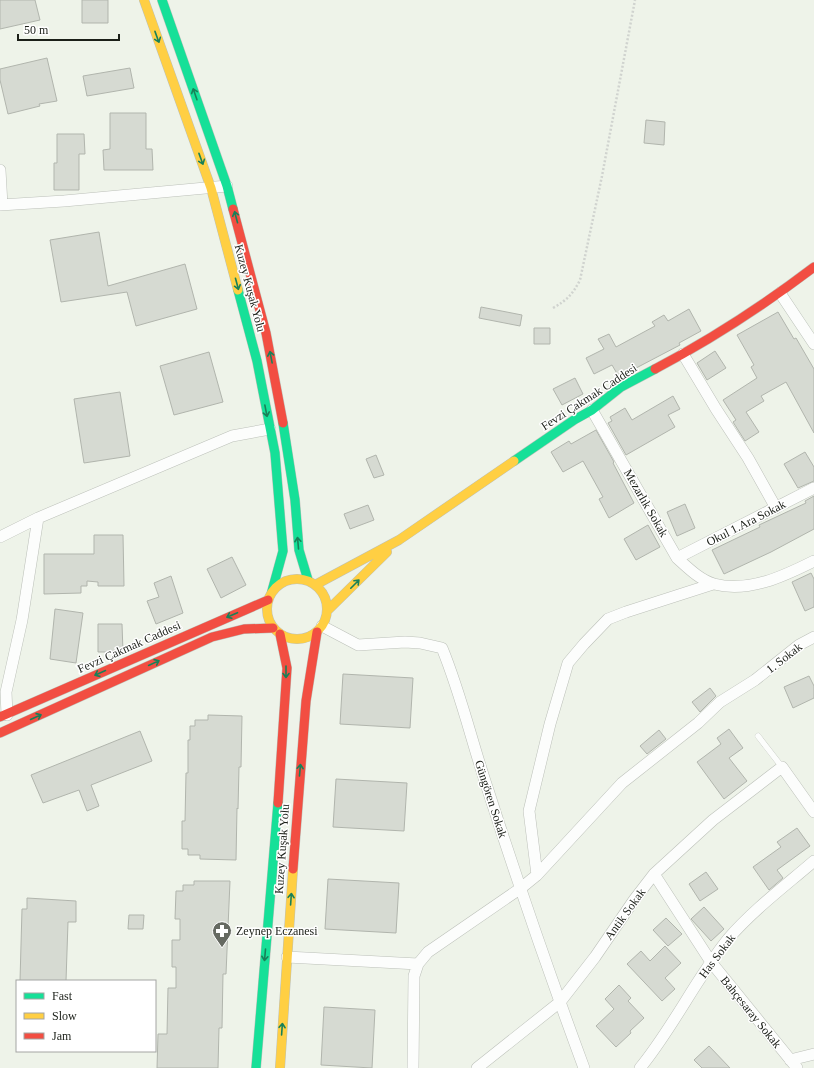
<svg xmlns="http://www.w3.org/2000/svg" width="814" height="1068" viewBox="0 0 814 1068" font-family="'Times New Roman',serif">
	<rect width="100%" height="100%" fill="#eef3e9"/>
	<path fill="#d6dad2" stroke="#b1b5ad" d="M0,0H35L40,20L0,29Z
		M82,0H108V23H82Z
		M47,58L57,101L39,104L40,106L8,114L0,80V69Z
		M130,68L134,88L87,96L83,76Z
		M110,113H146V149H152L153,170H104L103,150L110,149Z
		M646,120L665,122L664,145L644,143Z
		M57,134H84L85,154H79V190H54V163H57Z
		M99,232L108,286L185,264L197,309L136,326L127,292L61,302L50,240Z
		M481,307L522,315L520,326L479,318Z
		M689,309L701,331L679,343L680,345L619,377L612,365L594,374L586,358L604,349L598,339L609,334L616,347L655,326L652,322L664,315L668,321Z
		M778,312L794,339L796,338L814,369V433L786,382L761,396L764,401L746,412L759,432L745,441L733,422L736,420L723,400L757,378L751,367L754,365L737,335Z
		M534,328H550V344H534Z
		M715,351L726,368L707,380L697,363Z
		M209,352L223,402L174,415L160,366Z
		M575,378L583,394L562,405L553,389Z
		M120,392L130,456L84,463L74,399Z
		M673,396L680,409L668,415L675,427L626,455L608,423L612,421L610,417L625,408L632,420Z
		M596,430L614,462L613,463L634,503L609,518L599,499L603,497L583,461L563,472L551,452L569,441L571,444Z
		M805,452L814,467V481L798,488L784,464Z
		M376,455L384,475L374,478L366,459Z
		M814,496V529L771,552L724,574L712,550L760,527L759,525L806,503L805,501Z
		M685,504L695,528L677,536L667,512Z
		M368,505L374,520L350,529L344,514Z
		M648,525L660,547L636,560L624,539Z
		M94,535H123L124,586H98V582L87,581V586H81V593L44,594V554H94Z
		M232,557L246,585L221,598L207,569Z
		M811,573L814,579V607L805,611L792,582Z
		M171,576L183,613L156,624L147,601L159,597L154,583Z
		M55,609L83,613L76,663L50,659Z
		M98,624H122L123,652H98Z
		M343,674L413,678L410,728L340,724Z
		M809,676L814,686V698L793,708L784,687Z
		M710,688L716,696L700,712L692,702Z
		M208,715L242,716L241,767H239L238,809L237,808L236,860L200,859V855H188V849H182V821H185L186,773H188V740H190V726H195V720H208Z
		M729,729L743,748L729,758L747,781L724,799L697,762L721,744L717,738Z
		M659,730L666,739L647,754L640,746Z
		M140,731L152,761L91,785L99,806L87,811L79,790L43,803L31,775Z
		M336,779L407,783L404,831L333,827Z
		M797,828L810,846L777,870L783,878L769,890L753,867L781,847L777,842Z
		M706,872L718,889L700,901L689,884Z
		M328,879L399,883L396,933L325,929Z
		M194,881H230L226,974H223L222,1028H219L218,1068H157L158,1034H167L168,988H176V967H172V940H180V919H175L176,891H183V885H194Z
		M27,898L76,901V922H68L66,981H20L22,909H27Z
		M704,907L724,929L711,941L691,919Z
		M129,915H144L143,929H128Z
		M666,918L682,934L668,946L653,930Z
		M665,946L681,963L665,978L675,989L662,1001L627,964L641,951L650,961Z
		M619,985L631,998L628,1001L644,1018L630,1031L631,1033L616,1047L596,1026L614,1009L605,999Z
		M324,1007L375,1010L372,1068L321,1065Z
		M709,1046L730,1068H702L694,1060Z"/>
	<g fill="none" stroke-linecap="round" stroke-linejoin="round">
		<defs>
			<path id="lane" d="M758,736L782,767"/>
			<path id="street" d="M0,170L2,205
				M0,205L64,201L227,186
				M780,293L814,344
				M683,354L716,409L748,458L776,508
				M592,410L677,558C688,568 700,580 714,584C749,593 784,576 814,561
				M0,537L38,518L232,436L270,429
				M677,558L814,488
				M322,626L358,645L405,642L420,643L442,648C461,694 472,743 488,790C518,883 550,976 584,1068
				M7,715L6,692L22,620L38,518
				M654,874L711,962L797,1068
				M537,875L529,811L550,724L568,663L584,644L608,619L626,612L713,584
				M287,957L418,964
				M790,1060L814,1054
				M413,1068L414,976L418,964L428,952L521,888L537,875L622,783L698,723L720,702L755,680L799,645L814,637
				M477,1068L560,1002L595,957L634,900L654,874L713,820L782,767L814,812
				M640,1068C673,1028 695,980 728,939C753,910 785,886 814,861"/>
			<path id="fast" d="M162,0L227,186L233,209
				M238,290L257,361L275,453L283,551L272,591
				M283,423L295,500L299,550L308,580
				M514,461L574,420L592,410L621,387L655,369
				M256,1068L278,803"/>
			<path id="slow" d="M144,0L211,188L238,290
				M267 609a30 30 0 1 1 60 0a30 30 0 1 1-60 0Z
				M315,585L399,540L514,461
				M327,611L387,552
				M280,1068L293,869"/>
			<path id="jam" d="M233,209L266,333L283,423
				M655,369C710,340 764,305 814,267
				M0,717L268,600
				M0,733L212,637L244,629L273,628
				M278,803L287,668L280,634
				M293,869L306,701L317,632"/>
		</defs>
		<use href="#lane" stroke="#bcc0b9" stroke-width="6"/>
		<use href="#street" stroke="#bcc0b9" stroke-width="12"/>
		<use href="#fast" stroke="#bcc0b9" stroke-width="10"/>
		<use href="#slow" stroke="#bcc0b9" stroke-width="10"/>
		<use href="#jam" stroke="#bcc0b9" stroke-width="10"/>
		<path stroke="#d0d3cf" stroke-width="2.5" stroke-dasharray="2 2" stroke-linecap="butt" d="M553,308C567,300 573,294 580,280L602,176L635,0"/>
		<use href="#lane" stroke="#fcfdfc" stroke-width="5.5"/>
		<use href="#street" stroke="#fcfdfc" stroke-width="11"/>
		<use href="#fast" stroke="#16e098" stroke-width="9"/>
		<use href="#slow" stroke="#ffcf43" stroke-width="9"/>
		<use href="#jam" stroke="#f24e42" stroke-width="9"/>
	</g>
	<defs><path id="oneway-shaft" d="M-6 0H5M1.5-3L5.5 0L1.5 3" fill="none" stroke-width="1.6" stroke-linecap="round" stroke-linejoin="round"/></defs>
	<g stroke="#188058">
		<use href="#oneway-shaft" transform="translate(157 37) rotate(70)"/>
		<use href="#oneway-shaft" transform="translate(195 94) rotate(-109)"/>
		<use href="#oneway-shaft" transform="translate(201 159) rotate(70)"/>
		<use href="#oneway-shaft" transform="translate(236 217) rotate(-105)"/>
		<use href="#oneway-shaft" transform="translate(237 284) rotate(75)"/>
		<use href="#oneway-shaft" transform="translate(271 357) rotate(-101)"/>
		<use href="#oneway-shaft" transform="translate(266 411) rotate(79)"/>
		<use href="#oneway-shaft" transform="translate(298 543) rotate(-95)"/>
		<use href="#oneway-shaft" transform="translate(355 584) rotate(-45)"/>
		<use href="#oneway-shaft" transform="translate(232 615) rotate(157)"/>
		<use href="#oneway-shaft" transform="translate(154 663) rotate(-25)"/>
		<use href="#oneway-shaft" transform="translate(286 672) rotate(90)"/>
		<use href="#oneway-shaft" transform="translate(100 673) rotate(156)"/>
		<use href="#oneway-shaft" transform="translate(36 717) rotate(-24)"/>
		<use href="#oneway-shaft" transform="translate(300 770) rotate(-85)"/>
		<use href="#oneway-shaft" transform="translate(291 899) rotate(-86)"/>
		<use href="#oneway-shaft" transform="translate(265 955) rotate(95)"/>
		<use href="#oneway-shaft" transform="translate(282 1029) rotate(-86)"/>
	</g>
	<defs>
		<symbol id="pharmacy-pin" viewBox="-11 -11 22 30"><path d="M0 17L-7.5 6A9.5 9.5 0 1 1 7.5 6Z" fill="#656961" stroke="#fff"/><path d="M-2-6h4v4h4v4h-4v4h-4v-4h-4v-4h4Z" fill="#fff"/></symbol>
	</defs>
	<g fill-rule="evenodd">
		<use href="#pharmacy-pin" x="211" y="920" width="22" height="30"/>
	</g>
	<g text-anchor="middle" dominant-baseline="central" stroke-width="3" stroke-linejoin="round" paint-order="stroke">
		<g font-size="12" fill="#1b1f18" stroke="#fff">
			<text transform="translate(250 288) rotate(75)">Kuzey Kuşak Yolu</text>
			<text transform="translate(589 397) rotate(-33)">Fevzi Çakmak Caddesi</text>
			<text transform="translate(646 503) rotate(60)">Mezarlık Sokak</text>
			<text transform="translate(746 523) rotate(-27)">Okul 1.Ara Sokak</text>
			<text transform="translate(129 647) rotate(-24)">Fevzi Çakmak Caddesi</text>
			<text transform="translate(784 658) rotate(-38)">1. Sokak</text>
			<text transform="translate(491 799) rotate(72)">Güngören Sokak</text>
			<text transform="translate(282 849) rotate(-86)">Kuzey Kuşak Yolu</text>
			<text transform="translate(625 914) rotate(-54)">Antik Sokak</text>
			<text transform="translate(717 956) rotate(-53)">Has Sokak</text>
			<text transform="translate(751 1012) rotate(51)">Bahçesaray Sokak</text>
		</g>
		<g font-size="12" fill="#1b1f18" stroke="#fff" text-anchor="start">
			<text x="236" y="931">Zeynep Eczanesi</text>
		</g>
	</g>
	<rect x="16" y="980" width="140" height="72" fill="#ffffff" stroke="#a4a5a3"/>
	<rect x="24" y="993" width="20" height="6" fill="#16e098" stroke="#a4a5a3"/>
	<text x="52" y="1000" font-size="12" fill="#1b1f18">Fast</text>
	<rect x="24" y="1013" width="20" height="6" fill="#ffcf43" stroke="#a4a5a3"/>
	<text x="52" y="1020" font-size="12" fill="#1b1f18">Slow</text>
	<rect x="24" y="1033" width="20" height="6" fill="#f24e42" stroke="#a4a5a3"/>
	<text x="52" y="1040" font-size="12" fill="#1b1f18">Jam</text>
	<path d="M18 34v6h101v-6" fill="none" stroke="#1b1f18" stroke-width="2"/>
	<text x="24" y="34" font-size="12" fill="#1b1f18" stroke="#ffffff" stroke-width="3" paint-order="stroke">50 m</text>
</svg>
